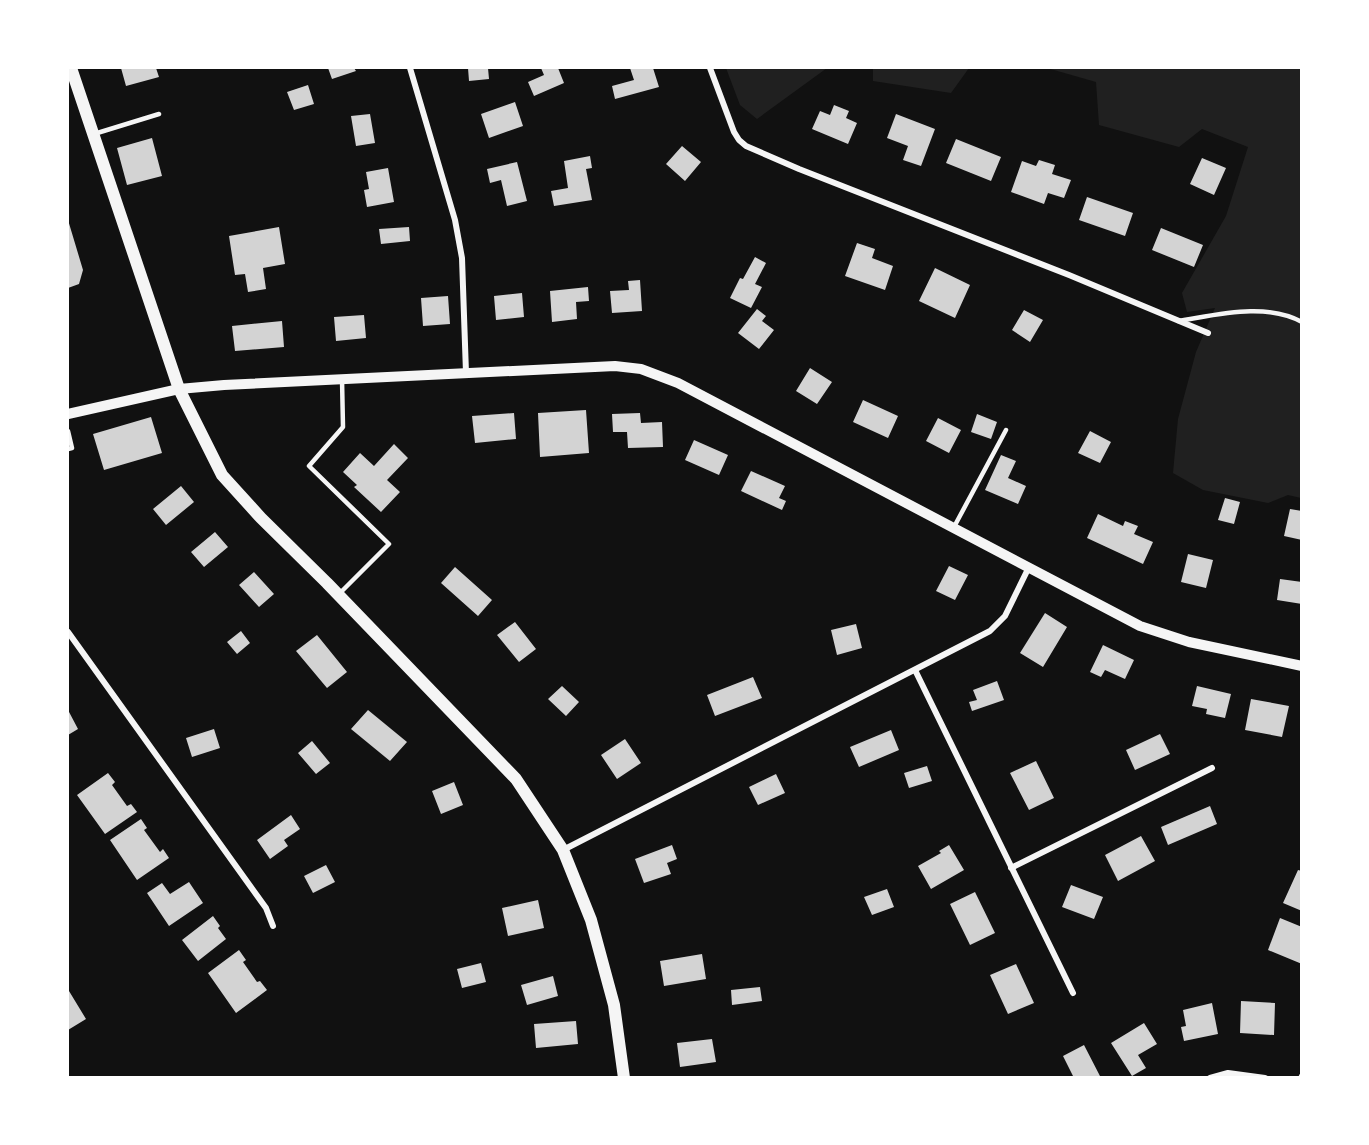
<svg xmlns="http://www.w3.org/2000/svg" width="1369" height="1145" viewBox="0 0 1369 1145" font-family="Figtree,sans-serif">
	<rect width="100%" height="100%" fill="#111"/>
	<path fill="#202020" d="M726,68H827L757,119L740,105Z
		M873,68H969L951,93L873,81Z
		M1047,68H1301V498L1288,495L1268,503L1203,490L1173,473L1178,419L1196,352L1215,308L1187,312L1182,293L1226,216L1248,147L1202,129L1179,147L1099,125L1096,82Z"/>
	<path fill="#d3d3d3" d="M121,68H156L159,77L126,86Z
		M328,68H354L356,71L332,79Z
		M468,68H488L489,79L469,81Z
		M541,68H558L564,83L534,96L528,82L544,75Z
		M630,68H653L659,87L615,99L612,86L634,80Z
		M308,85L314,104L294,110L287,92Z
		M515,102L523,126L489,138L481,114Z
		M834,105L849,111L846,118L857,123L848,144L812,129L820,111L830,115Z
		M370,114L375,143L356,146L351,116Z
		M896,114L935,129L921,166L903,160L908,146L887,138Z
		M152,138L162,176L127,185L117,148Z
		M956,139L1001,157L991,181L946,163Z
		M682,146L701,162L685,181L666,164Z
		M590,156L592,168L586,169L592,200L554,206L551,191L568,188L564,161Z
		M1202,158L1226,168L1214,195L1190,184Z
		M1039,160L1055,165L1052,174L1071,180L1064,198L1048,193L1044,204L1011,192L1022,161L1036,166Z
		M517,162L527,201L507,206L501,180L490,183L487,169Z
		M388,168L394,202L367,207L364,190L369,189L366,172Z
		M1087,197L1133,213L1125,236L1079,220Z
		M68,220L83,270L79,284L68,288Z
		M279,227L285,264L263,268L266,289L248,292L245,274L235,275L229,236Z
		M409,227L410,241L381,244L379,229Z
		M1161,228L1203,245L1194,267L1152,250Z
		M857,243L875,249L872,258L893,266L885,290L845,276Z
		M755,257L766,263L755,284L762,287L751,308L730,298L740,278L743,279Z
		M935,268L970,285L955,318L919,301Z
		M640,280L642,311L612,313L610,291L629,290L628,281Z
		M588,287L589,301L576,302L577,319L552,322L550,291Z
		M522,293L524,317L496,320L494,296Z
		M448,296L450,324L423,326L421,298Z
		M757,309L766,316L762,321L774,330L759,349L738,333Z
		M1024,310L1043,320L1030,342L1012,330Z
		M364,315L366,338L336,341L334,317Z
		M282,321L284,347L235,351L232,326Z
		M810,368L832,382L817,404L796,391Z
		M863,400L898,416L888,438L853,422Z
		M586,410L589,453L540,457L538,413Z
		M514,413L516,439L475,443L472,416Z
		M640,413L641,423L662,422L663,447L628,448L627,432H613L612,414Z
		M977,414L997,422L991,439L971,432Z
		M151,417L162,453L104,470L93,434Z
		M938,418L961,430L949,453L926,441Z
		M1090,431L1111,442L1100,463L1078,453Z
		M694,440L728,455L719,475L685,460Z
		M394,444L408,458L387,480L400,492L381,512L354,487L357,485L343,472L360,453L374,466Z
		M1001,455L1016,461L1008,478L1026,486L1018,504L985,490Z
		M751,471L785,486L779,498L786,501L782,510L741,491Z
		M181,486L194,502L166,525L153,509Z
		M1225,498L1240,502L1234,524L1218,520Z
		M1290,509L1302,511V540L1284,536Z
		M1098,514L1123,526L1125,521L1138,526L1134,534L1153,542L1143,564L1087,538Z
		M215,532L228,547L204,567L191,552Z
		M1188,554L1213,560L1206,588L1181,582Z
		M949,566L968,575L955,600L936,591Z
		M455,567L492,600L478,616L441,583Z
		M254,572L274,594L259,607L239,585Z
		M1280,579L1302,582V604L1277,600Z
		M1045,613L1067,627L1043,667L1020,653Z
		M515,622L536,649L519,662L497,635Z
		M856,624L862,648L837,655L831,630Z
		M241,631L250,643L237,654L227,642Z
		M317,635L347,672L327,688L296,651Z
		M1103,645L1134,660L1125,679L1105,670L1101,677L1090,672Z
		M753,677L762,698L715,716L707,695Z
		M997,681L1004,700L972,711L969,702L977,700L973,690Z
		M562,686L579,702L566,716L548,699Z
		M1197,686L1231,694L1225,718L1206,714L1207,709L1192,706Z
		M1251,699L1289,706L1282,737L1245,730Z
		M68,710L78,729L68,735Z
		M368,710L407,742L390,761L351,729Z
		M214,729L220,748L192,757L186,738Z
		M891,730L899,750L859,767L850,747Z
		M1160,734L1170,754L1135,770L1126,750Z
		M625,739L641,763L617,779L601,755Z
		M312,741L330,763L316,774L298,753Z
		M1036,761L1054,798L1029,810L1010,773Z
		M927,766L932,781L909,788L904,773Z
		M108,773L115,782L112,785L127,806L131,804L137,812L105,834L77,795Z
		M776,774L785,793L758,805L749,787Z
		M454,782L463,805L441,814L432,791Z
		M1210,806L1217,824L1168,845L1161,827Z
		M291,815L300,829L284,840L288,846L270,859L257,840Z
		M141,819L147,828L144,830L160,852L163,849L169,858L137,880L110,840Z
		M1141,836L1155,861L1118,881L1105,855Z
		M672,845L677,859L667,863L671,874L644,883L635,859Z
		M949,845L964,870L931,889L918,866L941,853L939,851Z
		M326,865L335,882L313,893L304,876Z
		M1298,870L1302,871V911L1283,903Z
		M189,882L203,903L169,926L147,893L162,883L170,894Z
		M1071,885L1103,897L1094,919L1062,907Z
		M887,889L894,907L872,915L864,897Z
		M975,892L995,933L970,945L950,904Z
		M538,900L544,928L508,936L502,908Z
		M213,916L220,926L218,928L226,939L198,961L182,940Z
		M1280,918L1302,927V964L1268,950Z
		M239,950L246,960L243,962L257,982L260,981L267,990L236,1013L208,973Z
		M702,954L706,979L664,986L660,961Z
		M481,963L486,982L462,988L457,969Z
		M1016,964L1034,1003L1008,1014L990,975Z
		M553,976L558,996L527,1005L521,985Z
		M760,987L762,1001L732,1005L731,990Z
		M69,991L86,1019L68,1030V992Z
		M1241,1001L1275,1003L1274,1035L1240,1033Z
		M1212,1003L1218,1034L1184,1041L1181,1027L1186,1026L1183,1010Z
		M576,1021L578,1044L536,1048L534,1024Z
		M1144,1023L1157,1044L1138,1055L1146,1068L1132,1076L1111,1043Z
		M712,1039L716,1062L680,1067L677,1043Z
		M1084,1045L1101,1078H1074L1063,1056Z"/>
	<g fill="none" stroke-linecap="round" stroke-linejoin="round">
		<path stroke="#f5f5f5" stroke-width="4.5" d="M94,134L159,114
			M1178,321C1217,315 1265,302 1302,322
			M68,431L72,448L68,449
			M954,527L1006,430
			M340,593L389,544L309,466L343,427L342,379"/>
		<path stroke="#f5f5f5" stroke-width="6" d="M410,68L455,220L462,258L466,373
			M710,68L734,132L739,140L746,146L799,169L1069,275L1208,333
			M68,632L266,908L273,926
			M915,670L1073,993
			M563,850L990,631L1005,616L1029,567
			M1011,868L1212,768
			M1210,1078L1228,1073L1265,1078
			M1301,1078L1302,1076"/>
		<path stroke="#f5f5f5" stroke-width="10" d="M68,414L179,389L224,385L615,366L641,369L678,383L1140,626L1189,642L1302,666"/>
		<path stroke="#f5f5f5" stroke-width="12" d="M71,68L179,389L222,475L261,518L327,583L516,779L563,850L591,920L614,1005L624,1078"/>
	</g>
	<rect width="1369" height="1145" fill="none" stroke="#ffffff" stroke-width="138"/>
</svg>
